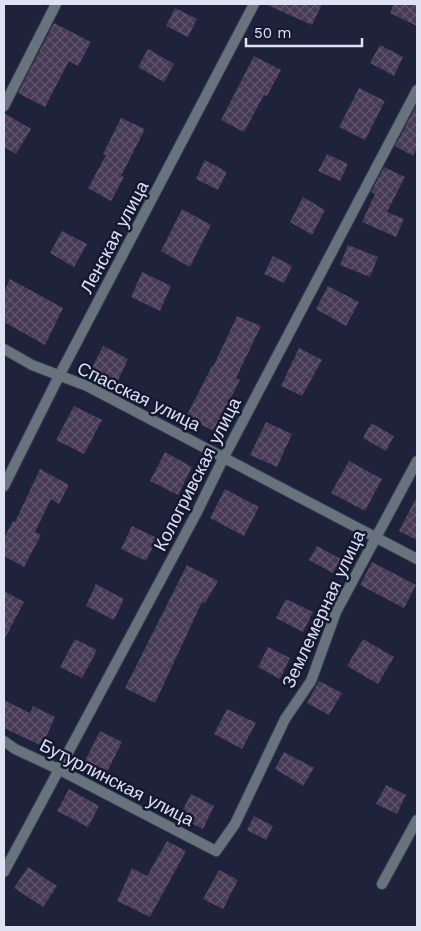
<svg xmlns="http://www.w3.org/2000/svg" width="421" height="931" viewBox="0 0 421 931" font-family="'Work Sans',sans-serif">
	<defs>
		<pattern id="building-cross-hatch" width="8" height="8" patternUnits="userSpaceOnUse" patternTransform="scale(1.25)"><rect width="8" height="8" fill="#473a55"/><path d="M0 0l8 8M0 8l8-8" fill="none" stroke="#61566e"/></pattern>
	</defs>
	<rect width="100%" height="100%" fill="#1e223b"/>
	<path fill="url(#building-cross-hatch)" d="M265,4H322L312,25Z
		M394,4H417V26L390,13Z
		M175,8L197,19L188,37L166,26Z
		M54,23L91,42L78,66L69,61L45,107L18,93Z
		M380,45L403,57L394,76L370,63Z
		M148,49L174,64L164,82L138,67Z
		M254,56L281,70L267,96L264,95L244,132L221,120Z
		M359,88L385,101L365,140L339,127Z
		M417,104V148L413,156L395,146Z
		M4,113L31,129L16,154L4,147Z
		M121,118L145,129L121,176L124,177L111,201L88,188L106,155L103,154Z
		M327,154L348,164L340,181L318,171Z
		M205,160L227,172L218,190L196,179Z
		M384,167L405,177L387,212L404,219L396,237L362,222L375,194L371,192Z
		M303,197L325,210L312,235L290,222Z
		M182,209L211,225L190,267L161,251Z
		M62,231L87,244L74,267L50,253Z
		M348,245L378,257L370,277L340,265Z
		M273,256L292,266L284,283L264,274Z
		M142,272L171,286L160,311L131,297Z
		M10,279L63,308L45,345L4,322V292Z
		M328,286L359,302L346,326L316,309Z
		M237,316L261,326L236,378L240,380L214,431L186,417L212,366L213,367Z
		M103,346L128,359L115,387L89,374Z
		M299,348L322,360L302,396L281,386Z
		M74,406L102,420L84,454L56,440Z
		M266,422L292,434L277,467L250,455Z
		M371,423L394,436L386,451L363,438Z
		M165,452L192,467L178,495L150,481Z
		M349,461L382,479L365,511L331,493Z
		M40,469L69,485L59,504L51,499L35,532L41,535L24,567L4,556V538L13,521L15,522Z
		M225,489L259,507L244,536L210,518Z
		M417,496V540L399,531Z
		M132,526L157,538L146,561L121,549Z
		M317,546L341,559L333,573L309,560Z
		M372,562L416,585L404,608L360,585Z
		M187,565L218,581L205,603L202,602L155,703L125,688Z
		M96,584L124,599L114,620L86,606Z
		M4,591L24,602L4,640Z
		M286,599L313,612L303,632L276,618Z
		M75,639L97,650L82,678L60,667Z
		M363,639L394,657L378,684L347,666Z
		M268,647L290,658L280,679L258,667Z
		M319,681L342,693L329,715L307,703Z
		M4,700L30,713L33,706L55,717L42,746L4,728Z
		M227,709L256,723L242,749L214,734Z
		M100,731L122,742L106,774L84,763Z
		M284,752L314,768L303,786L275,769Z
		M386,785L406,795L397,814L376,804Z
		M69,789L99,806L88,827L57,811Z
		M191,794L214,806L203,829L179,817Z
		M254,816L273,826L266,840L247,830Z
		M167,841L186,851L150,917L117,901L132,868L147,876Z
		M28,867L57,886L43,907L14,888Z
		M219,870L238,880L223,909L203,899Z"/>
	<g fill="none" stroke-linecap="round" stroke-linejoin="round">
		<defs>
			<path id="minor" d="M4,106L56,4
				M4,349L32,365L87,386L417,559
				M4,486L59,376L254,4
				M4,741L15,749L58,769L216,851L235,824L285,719L311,681L336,612L417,461
				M4,872L196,514L224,457L417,90
				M382,884L417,820"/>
		</defs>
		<use href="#minor" stroke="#393d55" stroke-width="12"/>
		<use href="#minor" stroke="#68737e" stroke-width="10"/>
	</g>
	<g text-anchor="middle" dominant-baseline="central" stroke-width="5" stroke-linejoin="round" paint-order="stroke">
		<g font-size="18" fill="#dee2f3" stroke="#151831">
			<text transform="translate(114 237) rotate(-62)">Ленская улица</text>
			<text transform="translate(139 396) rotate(26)">Спасская улица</text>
			<text transform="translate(197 474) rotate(-63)">Кологривская улица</text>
			<text transform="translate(323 609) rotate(-65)">Землемерная улица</text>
			<text transform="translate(117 782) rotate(27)">Бутурлинская улица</text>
		</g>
	</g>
	<rect width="421" height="931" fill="none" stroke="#dee2f3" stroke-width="10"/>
	<path d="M246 38v8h116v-8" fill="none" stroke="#dee2f3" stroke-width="2.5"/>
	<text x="254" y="38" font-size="15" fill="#dee2f3" stroke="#151831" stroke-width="4" paint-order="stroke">50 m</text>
</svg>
